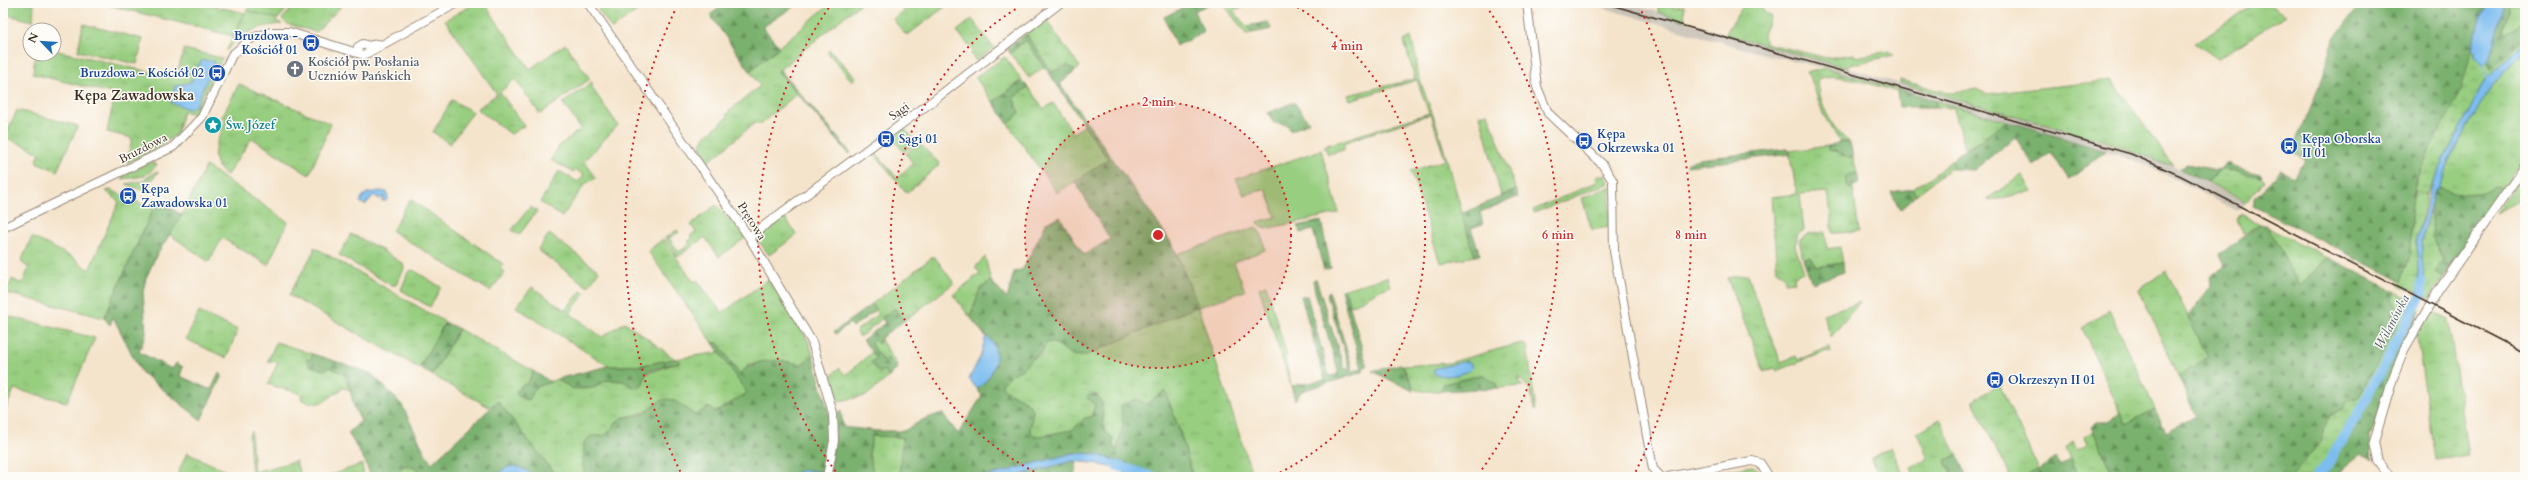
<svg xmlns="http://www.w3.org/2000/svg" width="2528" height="480" viewBox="0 0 2528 480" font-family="Cardo,serif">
	<defs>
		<pattern id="grass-tufts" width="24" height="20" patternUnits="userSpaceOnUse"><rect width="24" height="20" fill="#98ce80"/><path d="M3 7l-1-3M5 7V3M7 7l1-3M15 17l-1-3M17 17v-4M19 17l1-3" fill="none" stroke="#84b16e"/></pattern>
		<pattern id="forest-firs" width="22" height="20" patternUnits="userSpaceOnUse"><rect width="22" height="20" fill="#7ab16e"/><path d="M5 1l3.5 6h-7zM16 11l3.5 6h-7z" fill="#65905a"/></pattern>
		<pattern id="wetland-marsh" width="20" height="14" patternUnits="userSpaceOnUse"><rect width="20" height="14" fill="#98ce80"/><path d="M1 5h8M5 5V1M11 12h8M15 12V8" fill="none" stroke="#84b16e"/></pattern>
		<pattern id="park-crowns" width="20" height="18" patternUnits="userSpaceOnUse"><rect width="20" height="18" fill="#98ce80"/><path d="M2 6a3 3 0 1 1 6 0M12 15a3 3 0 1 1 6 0" fill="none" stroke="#84b16e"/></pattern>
	</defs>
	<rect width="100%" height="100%" fill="#fdfcf7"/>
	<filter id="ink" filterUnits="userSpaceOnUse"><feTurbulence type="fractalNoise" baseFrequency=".025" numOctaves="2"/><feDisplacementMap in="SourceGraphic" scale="8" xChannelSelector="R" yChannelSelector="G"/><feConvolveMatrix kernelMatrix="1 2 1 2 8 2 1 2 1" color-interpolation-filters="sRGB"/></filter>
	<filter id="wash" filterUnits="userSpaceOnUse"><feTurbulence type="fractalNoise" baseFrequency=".012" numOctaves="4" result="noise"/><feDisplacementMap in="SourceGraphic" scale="16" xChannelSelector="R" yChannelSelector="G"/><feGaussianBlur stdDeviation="0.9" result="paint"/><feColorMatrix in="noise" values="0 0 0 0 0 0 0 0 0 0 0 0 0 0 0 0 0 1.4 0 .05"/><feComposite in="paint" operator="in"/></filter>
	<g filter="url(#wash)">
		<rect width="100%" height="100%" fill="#f5e4cc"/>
		<path fill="#c9c3b8" d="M1587,3H1623L1658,12L1725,34L2079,134L2156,159L2246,202L2237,211L2151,167L2105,151L1825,68L1755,52Z"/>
		<path fill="url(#grass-tufts)" stroke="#6a7c4f" d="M3,3H34L33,21L3,14Z
			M110,3H201L245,13L233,36L108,5Z
			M252,3H292L278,19L247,10Z
			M297,3H344L316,32L287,24L282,19Z
			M476,3H484L530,69L565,44L590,79L540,114L515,79L500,92L524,126L511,134L477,109L497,94L445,20Z
			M600,3H643L645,5L612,29L598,10L602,6Z
			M831,3H861L778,71L797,94L759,125L756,122L706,164L698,150L705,136L728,117L726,114L760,86L750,71Z
			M914,3H950L909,34H905L893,19Z
			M1223,3H1243L1244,7L1233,10L1252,33L1246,34Z
			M1658,3H1670L1672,7L1684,6L1685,21L1658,12Z
			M1745,3H1762V10L1771,17L1764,31L1765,43L1827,58L1854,54L1856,57L1890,51L1894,55L1849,65L1848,68L1725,34Z
			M2255,3H2266L2286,15L2218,59L2195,43Z
			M2511,3H2525V18L2505,35L2503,30Z
			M972,19L994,48L976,61L971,55L973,51L957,31Z
			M1045,19L1080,67L1075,71L1074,69L1052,72L1026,34Z
			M83,24L143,39L137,64L78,51Z
			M1411,37L1417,61L1416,69L1437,126L1475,256L1440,263L1411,171L1445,160L1431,114L1351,140L1344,143V150L1328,154L1324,146L1429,113L1417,80L1350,100L1348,95L1415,79L1404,41Z
			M1026,40L1044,67L1029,78L1010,53Z
			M184,49L222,58L194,114L183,111L177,134L160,146L127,163L132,138L107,132L115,94L33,74L35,54H54V50L176,78Z
			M830,50L856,78L852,81L827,52Z
			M2525,52V160L2503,190C2493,184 2492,190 2483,192C2467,195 2453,194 2439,187C2456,141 2488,83 2525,52Z
			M1005,57L1022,80L993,102L975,77Z
			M1825,68L1900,90L1897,92C1880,87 1831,69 1818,80C1819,102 1831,130 1850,142H1840L1823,114L1810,76L1807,73Z
			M1900,80L1948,93L1976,89L1987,94L2112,80L2173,166L2108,142L1900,83Z
			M592,82V88L618,125L584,161L596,178L585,184L562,217L540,202L559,171L578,182L584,175L576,170L573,172L551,160L560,145L581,129L563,103Z
			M239,84L331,124L309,175L252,138L227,175C204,159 218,143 226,120L222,117Z
			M1028,87L1044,109L1053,103L1073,133L1085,125L1109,159L1057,193L1008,124L1020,113L1013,98Z
			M452,100L473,112L450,144L433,132Z
			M1937,101L2007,121C1994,129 1980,145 1965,148L1954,108L1935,107Z
			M17,110L78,126L57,171L36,162L40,153L5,137Z
			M1488,113L1516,190L1501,196L1480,115Z
			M902,127L916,140L915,143L904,152L890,136Z
			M918,142L940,164L907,193L871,150L873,149L897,178L913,163L906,154Z
			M1828,146V150L1839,152L1849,157H1853L1857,173L1851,174L1849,188H1853L1859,232L1833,233L1828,192L1800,194L1804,231L1798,233L1795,246L1804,272L1798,273L1794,278L1795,282L1784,283L1785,278L1780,272L1777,271L1771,197L1797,194L1789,151Z
			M1952,160L1953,169H1949L1916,195L1912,189L1933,176Z
			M151,162L157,165L145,176L122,179L124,174Z
			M206,166L288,222L268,265L222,238L209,262L169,234L182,215Z
			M2222,169C2235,171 2256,171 2265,181L2246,202L2207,182Z
			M2525,171V198L2495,213Z
			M155,172H158L144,191L126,184L143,181Z
			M1606,175L1609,183L1534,213L1533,210L1597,182L1596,177Z
			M2022,175L2032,191L1989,201L1987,199Z
			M1610,187L1609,227L1592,230L1582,198Z
			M110,190L153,209L104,318L6,293L12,279L22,284L29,268L21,262L32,237L72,257L89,270L119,202L106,191Z
			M2414,190L2427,196L2417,239L2419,294L2399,285L2411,253V211Z
			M410,199L503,264L500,269L505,272L490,291L392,231Z
			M716,205L729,220L732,218L745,238L719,257L705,237L678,257L665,238L677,230L679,232L669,238L679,252L690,244L688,241L692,239L690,236L696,232L691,225L693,223Z
			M530,207L537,211L519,235L512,230Z
			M2429,211L2434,225L2431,237L2444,260L2443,279L2429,299L2423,296C2427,281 2423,272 2422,257C2421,241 2425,226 2429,211Z
			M2241,213L2260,224L2244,234L2237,220Z
			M783,215L797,235L769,255L755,236Z
			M1256,227L1262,235L1265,250L1234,262L1245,291L1198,307L1253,477H1193L1180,432L1165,391L1146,404L1122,405L1123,425L1117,450L1113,447V438L1104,431L1102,403L1095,405L1091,417L1085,418L1072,430L1035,437L1030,431L1033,410L1028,403L1003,389L1002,384L1006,377L1021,370L1029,361L1040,355L1047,342C1064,342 1062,356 1084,356L1198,306L1177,254Z
			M2267,227L2327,257L2300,286Z
			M1825,232L1827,249L1840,247L1843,263L1815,267L1810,257L1803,259L1799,240L1808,234Z
			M351,234L377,247L403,264L404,269L396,285H391L339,255Z
			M549,234L599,271L588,287L538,250Z
			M663,239L694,282L697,280L722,313L769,279L809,342L813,355L802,364L782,361L751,364L739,374L718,343H713L648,251Z
			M314,247L445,322L419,368L289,295L314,251Z
			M934,256L954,283L904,321L895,308L860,337L856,331L878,314L872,304Z
			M985,257L991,281L980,289L970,317L953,295L980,273L975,267Z
			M413,270L441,287L430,307L401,290L408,272Z
			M2166,271L2208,357L2178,376L2139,290Z
			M1748,274L1755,297L1781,362L1796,356L1798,360L1829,347L1831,352L1827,351L1777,371L1774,368L1764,372L1727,278Z
			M1387,277L1390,286C1375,291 1364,300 1350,306L1345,289Z
			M1266,285L1287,356L1285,358L1291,386L1259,288Z
			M532,287L565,310L582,290L585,293L570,313L602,337L625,322L675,359L719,352L748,393L716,412L708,407L696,415L660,401C648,414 637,414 621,418L606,435L584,442L583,466L585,477H557L498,402L489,407L432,375L459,329L533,371L528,383L521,386L516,392L523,400L536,387L557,379C573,391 591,393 606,380L623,381L635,388L642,386L646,374L680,362L675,359L637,366H608L516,307Z
			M1860,302L1831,337L1823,314Z
			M2429,309L2448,319L2469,455L2436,460L2416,332Z
			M2109,310L2155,409L2126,424L2082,328Z
			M199,312L238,330L226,358L186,339Z
			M3,315L95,338L67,402L14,389L3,417Z
			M874,340L878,344L881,340L897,364L896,370L888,359L884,362L870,343Z
			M276,342L313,354L310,361L307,360L324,370L330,367L344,373L350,390L344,388C327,397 325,409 302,400L301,394C289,389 280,389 268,384L278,362L268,361Z
			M1521,343L1527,346L1536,410H1534L1530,390L1519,377V382L1523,386L1497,388L1495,383L1481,375L1444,384L1440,391H1422L1414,388L1403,366L1448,363Z
			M872,352L876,358L871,362L879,373L884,370L889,377L866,396L839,401L831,376L839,368L846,375Z
			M1999,384L2039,470L2024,477H2010L1973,401Z
			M1940,419L1957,455L1945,460L1953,475L1952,477H1912L1910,474L1913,473L1911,467L1928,459L1917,433Z
			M251,431L254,472L296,461L301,477H252L249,435Z
			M2093,431L2112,472L2094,477H2078L2065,448L2073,442L2077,450L2087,445L2084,437Z
			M872,436L903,437L899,477H874L869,454Z
			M1891,447L1904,477H1879L1871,459Z
			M187,453L226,471L223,477H176Z
			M362,464L364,477H325Z
			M403,465L415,468L426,477H396Z
			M1752,466L1761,471L1764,477H1689Z"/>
		<path fill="url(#forest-firs)" stroke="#5a6e46" d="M726,3H799L763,27L779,47L750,71L710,15Z
			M1192,3H1212L1194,11L1204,32L1176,46L1164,17Z
			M2361,3H2487L2481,15L2461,91L2417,177L2411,211V253L2401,281L2253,206L2255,199L2280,170L2293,177L2305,161L2292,152L2319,87L2333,40Z
			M2505,3H2511L2503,30L2505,35L2525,18V37L2491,70L2488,62Z
			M1268,22L1272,29L1252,33L1247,26Z
			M1026,34L1052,72L1068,65L1075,71L1060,84L1173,245L1198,306L1084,356C1062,356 1064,342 1047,342C1039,357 1038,353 1028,362C1026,365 1025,368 1022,369C1013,374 1008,375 1002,384L1003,389L1028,403L1033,410L1030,431L1035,437L1072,430L1085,418L1091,417L1095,405L1087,398L1090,394L1097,395L1102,403L1104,431L1113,438V447L1117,450L1123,425L1121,405L1137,399L1146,404L1165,391L1180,432L1193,477H1123L1128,464L1095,454L1073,453L984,477H899L903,437L872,436L869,454L874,477L830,473L837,413L841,411L843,427L878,431H904L924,419L942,413L958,434L982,396L977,389L987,380L994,347L970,317L980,289L991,281L1007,299L1014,272L1023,269L1047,222L1060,217L1084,255L1110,239L1075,182L1108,159L1026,40L1010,53L1007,48Z
			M780,70L851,153L849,154L778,71Z
			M1022,81L1028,87L1013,98L1020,113L1008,124L993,102Z
			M1900,90L1937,101L1935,107H1899L1897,92Z
			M1294,102L1309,122L1291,131L1288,125L1274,123L1268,113Z
			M2007,121L2105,151L2069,180L2051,152L2034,166L2015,137L1974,170L1953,169L1952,160C1961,151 1963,151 1973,146C1985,139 1995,128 2007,121Z
			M1840,142H1850L1853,157H1844L1839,152L1828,150V146Z
			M1788,149L1791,154L1687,166L1688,162L1699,159Z
			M2227,162L2233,167L2260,174L2261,177L2222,169L2207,182L2179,169L2187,164L2216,170L2222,169Z
			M1857,173L1859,183L1849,189L1845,179L1847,176Z
			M2439,187C2453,194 2467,195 2483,192C2492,190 2493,184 2503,190L2443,279L2435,272L2444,260L2431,237C2437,217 2422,206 2439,187Z
			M1912,189L1916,195L1900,210L1891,192Z
			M1516,190L1518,197L1480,212L1483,224L1471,228L1480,255L1475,256L1461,214Z
			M157,200L182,215L156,256L146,278L143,292L146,334L139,352L172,369L176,363L183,367L180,376L211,390L219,373L222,375L201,420L141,372L113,317L110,325L104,318Z
			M1321,221L1331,268L1324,270L1313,230L1301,233L1297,226Z
			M2260,224L2267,226L2300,286L2327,257L2396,292L2392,302L2403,316L2359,397L2348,401L2342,409L2330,416L2323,429L2321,440L2291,477H2094L2112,472L2091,426L2096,422H2108L2121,413L2126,424L2155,409L2166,432L2196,416L2178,376L2208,357L2188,316L2211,286L2210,277L2225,265L2220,254Z
			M1810,257L1816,267L1843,263L1844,272L1812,283L1803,259Z
			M1316,279L1344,368L1350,370L1327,295L1329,291L1353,371L1362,369L1341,290L1345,289L1367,366L1363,369V372L1302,391L1295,400L1291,386L1325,380L1301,296H1307L1329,376L1337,375L1338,371L1315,291L1313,280Z
			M872,304L876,310L853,327L850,323L836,334L834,332Z
			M895,308L904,321L883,336L878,344L874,340L870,343L883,361L888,358L896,370L889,377L884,370L879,373L871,362L876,358L863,340L885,323L882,318Z
			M2416,308L2420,311L2400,352L2370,437L2372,459L2361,454L2332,477H2324Z
			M445,322L459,329L432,375L419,368Z
			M713,343H718L739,374C760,356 776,360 802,364L813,355L832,426V444L826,472C812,470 800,470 787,477H585L583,466L584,442L590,437L606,435L621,418C627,416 633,417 639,415C652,412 658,395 672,400C681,403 688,412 696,415L708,407L716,412L747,393Z
			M313,354L371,373L402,405L425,453L432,463L498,401L557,477H536L522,468L495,477H426L415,468L404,465L396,477H371L365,461L348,433L361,421L354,407L347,376L330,367L324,370L310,366L306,359L310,360Z
			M675,359L680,362L649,371L646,374L642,386L635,388L623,381L606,380L594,388L573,389L557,379L608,366H637Z
			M1401,364L1414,388L1413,391L1372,371Z
			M533,371L551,382L536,387L529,400L520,397L516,392L521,386L528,383Z
			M1481,375L1496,383L1497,388L1440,391L1444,384Z
			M1957,455L1967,477H1952V469L1946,465L1945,460Z
			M2056,458L2060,466L2070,458L2078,477H2024L2039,470Z
			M1072,461H1077L1074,477H1014Z"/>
		<path fill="url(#wetland-marsh)" stroke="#6a7c4f" d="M2525,37V42L2484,82L2434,179L2427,196L2414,190L2426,156L2461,91L2472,49L2483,65L2488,62L2491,70Z
			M2396,292L2418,303L2335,460L2324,477H2291L2321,440L2323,429L2330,416L2342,409L2348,401L2359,397L2402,316L2392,301Z"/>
		<path fill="url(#park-crowns)" stroke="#6a7c4f" d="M247,10L278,19L276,21L282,24C256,27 244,31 226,51Z"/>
		<path fill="#98ce80" stroke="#6a7c4f" d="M1321,150L1339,213L1266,229L1257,222L1276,217L1266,189L1244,195L1236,179Z"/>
		<path fill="#7bbdf0" stroke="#5b7487" d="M2487,3H2505L2488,62L2483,65L2475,57V52L2472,49L2481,15Z
			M2525,42V52C2488,83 2456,141 2439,187L2434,193C2428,214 2421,235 2422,257C2423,272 2427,282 2423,296L2419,294L2417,239L2434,179L2484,82Z
			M204,60L214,61V65L195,106L188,109L170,102L175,86L191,82L201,61Z
			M380,191L387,192L388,199L386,201H382L384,196L379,199L374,195L365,205L360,202L362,197L367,193Z
			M986,336C1005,351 994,377 977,389L969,379L980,357Z
			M1467,361L1470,362L1472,368C1468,375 1439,379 1434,373V369L1437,368Z
			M1073,453L1095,454L1128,464L1126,471L1093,463L1072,461L1014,477H984Z
			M514,466L522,468L536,477H524L508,473L504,477H495L505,468Z
			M803,470L826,472L825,477H787Z"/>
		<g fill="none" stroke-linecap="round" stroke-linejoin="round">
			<path stroke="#7bbdf0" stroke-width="1.5" d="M2483,65L2488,80"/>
			<path stroke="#7bbdf0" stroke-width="10" d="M1115,465L1153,477
				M2316,477L2327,465L2355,419L2422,293V282"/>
		</g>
	</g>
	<g filter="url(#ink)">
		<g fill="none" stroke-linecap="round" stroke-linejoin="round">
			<defs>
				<path id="tertiary" d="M588,3L749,237L812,342L833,413L834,441L827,477
					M1527,3L1537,87L1548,113L1602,164L1613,181L1614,251L1653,469L1661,477
					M358,47L363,44L368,46L378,44
					M3,228L173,147L202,117L232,55L252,38L271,32H289L364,55L457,3
					M749,237L930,103L1060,3
					M1668,477L1752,461L1760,463L1769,477
					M2390,477L2378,461L2374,442L2393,378L2404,350L2438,291L2525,166"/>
			</defs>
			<use href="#tertiary" stroke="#988775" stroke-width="10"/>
			<use href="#tertiary" stroke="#fff" stroke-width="8"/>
			<path stroke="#3b2a1e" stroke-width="1.5" d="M1604,3L2131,154L2181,176L2525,353"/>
		</g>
	</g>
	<circle cx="1158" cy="235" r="133" fill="#d62828" fill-opacity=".12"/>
	<g fill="none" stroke="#d62828" stroke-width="2" stroke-dasharray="2 4">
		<circle cx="1158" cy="235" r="133"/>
		<path d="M1045 477A267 267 0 0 1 1024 4M1292 4A267 267 0 0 1 1271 477"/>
		<path d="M839 476A400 400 0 0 1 830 6M1486 6A400 400 0 0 1 1477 476"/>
		<path d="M683 477A533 533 0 0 1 677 6M1639 6A533 533 0 0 1 1633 477"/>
	</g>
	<defs>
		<symbol id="bus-disc" viewBox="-11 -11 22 22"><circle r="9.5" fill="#1a4fb4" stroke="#fdfcf7"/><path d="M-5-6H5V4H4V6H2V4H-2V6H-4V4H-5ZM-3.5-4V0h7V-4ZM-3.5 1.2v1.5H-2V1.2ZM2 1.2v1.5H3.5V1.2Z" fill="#fff"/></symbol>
		<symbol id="church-disc" viewBox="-11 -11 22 22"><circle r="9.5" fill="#6b7280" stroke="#fdfcf7"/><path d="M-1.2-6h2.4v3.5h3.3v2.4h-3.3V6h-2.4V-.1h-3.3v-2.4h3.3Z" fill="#fff"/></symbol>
		<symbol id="sight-disc" viewBox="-11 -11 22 22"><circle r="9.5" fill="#0f9aa8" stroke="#fdfcf7"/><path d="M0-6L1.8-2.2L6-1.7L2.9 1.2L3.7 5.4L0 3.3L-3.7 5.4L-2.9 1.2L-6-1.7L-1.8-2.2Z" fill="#fff"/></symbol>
	</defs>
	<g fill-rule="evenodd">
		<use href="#bus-disc" x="301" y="33" width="20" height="20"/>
		<use href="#church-disc" x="285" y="59" width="20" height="20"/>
		<use href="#bus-disc" x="207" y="63" width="20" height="20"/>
		<use href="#sight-disc" x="203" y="115" width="20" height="20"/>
		<use href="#bus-disc" x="876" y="129" width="20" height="20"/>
		<use href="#bus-disc" x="1574" y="131" width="20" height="20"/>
		<use href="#bus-disc" x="2279" y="136" width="20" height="20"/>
		<use href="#bus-disc" x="118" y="186" width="20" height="20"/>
		<use href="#bus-disc" x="1985" y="370" width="20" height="20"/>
	</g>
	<g text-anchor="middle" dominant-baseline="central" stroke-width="3" stroke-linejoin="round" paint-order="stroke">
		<g font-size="12" font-weight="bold" fill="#164399" stroke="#fdfcf7" text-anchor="start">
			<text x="298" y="36" text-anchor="end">Bruzdowa -<tspan x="298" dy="14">Kościół 01</tspan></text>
			<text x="204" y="73" text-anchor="end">Bruzdowa - Kościół 02</text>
			<text x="1597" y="134">Kępa<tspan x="1597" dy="14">Okrzewska 01</tspan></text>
			<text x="899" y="139">Sągi 01</text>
			<text x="2302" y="139">Kępa Oborska<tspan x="2302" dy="14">II 01</tspan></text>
			<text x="141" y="189">Kępa<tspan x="141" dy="14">Zawadowska 01</tspan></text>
			<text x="2008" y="380">Okrzeszyn II 01</text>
		</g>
		<g font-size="12" font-weight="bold" fill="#5b616d" stroke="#fdfcf7" text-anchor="start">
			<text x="308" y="62">Kościół pw. Posłania<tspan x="308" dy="14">Uczniów Pańskich</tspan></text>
		</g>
		<g font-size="12" fill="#3b2a1e" stroke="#fdfcf7">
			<text transform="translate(899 111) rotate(-36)">Sągi</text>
			<text transform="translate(143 148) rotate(-27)">Bruzdowa</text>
			<text transform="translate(752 221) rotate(57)">Prętowa</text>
		</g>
		<g font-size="12" font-weight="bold" fill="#0d838f" stroke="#fdfcf7" text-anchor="start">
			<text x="226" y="125">Św. Józef</text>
		</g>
		<g font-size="13" font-style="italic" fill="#515d68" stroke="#fdfcf7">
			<text transform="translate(2392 322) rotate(-62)">Wilanówka</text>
		</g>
		<g font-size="14" font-weight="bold" fill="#3b2a1e" stroke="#fdfcf7">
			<text x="134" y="95">Kępa Zawadowska</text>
		</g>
	</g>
	<circle cx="1158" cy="235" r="6" fill="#d62828" stroke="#fdfcf7" stroke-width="2"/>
	<g font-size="12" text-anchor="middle" font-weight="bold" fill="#d62828" stroke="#fdfcf7" stroke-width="3" stroke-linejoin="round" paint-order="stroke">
		<text x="1347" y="50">4 min</text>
		<text x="1158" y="106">2 min</text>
		<text x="1558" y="239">6 min</text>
		<text x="1691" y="239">8 min</text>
	</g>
	<rect width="2528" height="480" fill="none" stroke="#fdfcf7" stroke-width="16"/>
	<g transform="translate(42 42) rotate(295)"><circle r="19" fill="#fdfcf7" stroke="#afa8a0"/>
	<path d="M0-3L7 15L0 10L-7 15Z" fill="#1f6fb2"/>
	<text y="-6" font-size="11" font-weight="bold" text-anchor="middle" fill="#3b2a1e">N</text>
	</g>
</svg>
